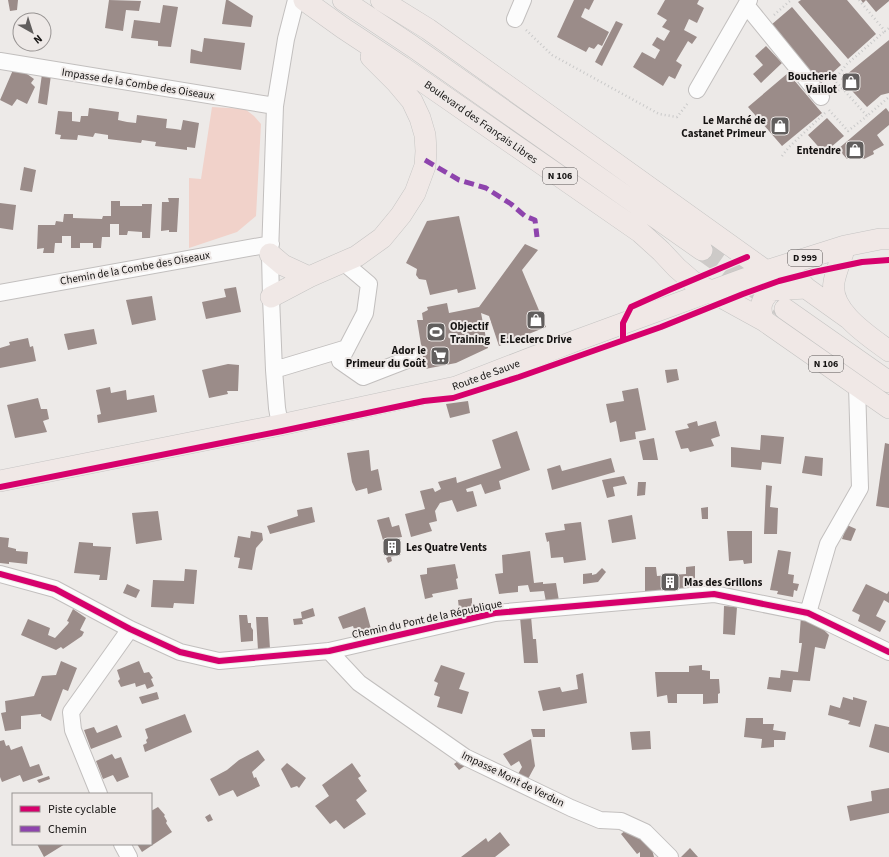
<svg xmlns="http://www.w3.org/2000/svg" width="889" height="857" viewBox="0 0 889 857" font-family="'Source Sans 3',sans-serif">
	<rect width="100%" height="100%" fill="#edeae8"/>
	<path fill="#f1d2ca" d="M212,107L245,109L254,116L261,124L256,216L237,232L189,248V178L201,179Z"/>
	<path fill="#9b8c89" d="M8,0H18L17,10L10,11Z
		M109,0L141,1L139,11L126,10L123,31L105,28Z
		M226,0H228L253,16L251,27L222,24Z
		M574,0H594L589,10L585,8L581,17L609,32L602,46L598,44L594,49L589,47L586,52L557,37Z
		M665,0H699L697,4L704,8L697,23L689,19L684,30L697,37L692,44L688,41L676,61L682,65L675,79L669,76L663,86L633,67L642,52L655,59L660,50L652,45L657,37L664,41L670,31L662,27L667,20L657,14Z
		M801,0H847L876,34L848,59L798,2Z
		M861,0H889V1L876,12L866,0L863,3Z
		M163,5L178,7L171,47L158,46V41L131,38L134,20L160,23Z
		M792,7L841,65L821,83L771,25Z
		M616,21L623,24L602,66L595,62Z
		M204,38L245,43L241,70L190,63L191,49L202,52Z
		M889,40V93L881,95L867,107L841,79Z
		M766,46L782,63L761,83L753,74L763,65L755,56Z
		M13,70L28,72L27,74L34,79L31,83L35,87L27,104L17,99L12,106L0,100Z
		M788,73L822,113L782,146L748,107Z
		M42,74L51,75L47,105L38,103Z
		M89,108L119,112L118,120L127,122L136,123L137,115L167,119L166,128L175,129L181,130L183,120L199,123L195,148L187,147V150L172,148L155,146L156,142L142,140L141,143L108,139V135L95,133L93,137L78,135L77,140L60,139L61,135L55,134L58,111L72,112V121L80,122L81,116H88Z
		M886,108L889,112V125L877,135L884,145L873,151L874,154L864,159L856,151L847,159L838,149Z
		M827,118L844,136L824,153L808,135Z
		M24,167L36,170L32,192L20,190Z
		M168,198H179L177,232H169V230L161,231L162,202H169Z
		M111,201H120V206H142V204H152L150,238H142V232L128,231L127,235H119V224H110V237H102L101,248H93V243H80V248H71V236H62V243H55L54,253H43L44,248L37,249L38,225H55L56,221L63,222L64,214H73V218L102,219L103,216H111Z
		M0,203L16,205L13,230L0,228Z
		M459,216L476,289L458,293L457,289L430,295L426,280L419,279L416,275L417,269L406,263L427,221Z
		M525,244L538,250L522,270L546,327L499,346L489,316L481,313L488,348L456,363L425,369L417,320H423L422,313L428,310L427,307L447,303L449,313L479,307Z
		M236,287L241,312L206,319L202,302L226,297L224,289Z
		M152,296L156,320L132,325L126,300Z
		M94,329L97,344L68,350L64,334Z
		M28,338L30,347L33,346L36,361L0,368V348L10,345L9,342Z
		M228,364L239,365L238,391H227L228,394L209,398L202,370Z
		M677,369L679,380L667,383L665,370Z
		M110,387L111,393L126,390L127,400L154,395L157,412L98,423L97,415L101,414L96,390Z
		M638,388L646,430L635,432L636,439L620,442L616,421L610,423L606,404L624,401L622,391Z
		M38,398L41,409H47L49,419L43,421L47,432L15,438L7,405Z
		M468,401L470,413L450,418L446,404Z
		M697,421L698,426L716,421L720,436L711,439L714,446L690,452L688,448L681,449L675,431L689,428L687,424Z
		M517,431L530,470L499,481L501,489L485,494L481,484L466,489L467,492L473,491L477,506L457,512L452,500L440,503L435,511L437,521L429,523L432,531L411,537L405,514L425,509L420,491L433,488L435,492L441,489L438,482L456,477L457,483L501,468L492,440Z
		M761,435L784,437L781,464L762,462L761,470L731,467V447L760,450Z
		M654,438L658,460H643L639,441Z
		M885,443L889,444V508L876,506Z
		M369,450L371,471L378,469L382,490L368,494L367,488L356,491L352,482L347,453Z
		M805,456L823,458L822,476L802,473Z
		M611,458L615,472L552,490L547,469L560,465L562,471Z
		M624,476L627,484L613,487L615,496L607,498L602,480Z
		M638,482H646L645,495L637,496Z
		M766,485L772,486L770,507L778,508L777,534H764Z
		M312,507L315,522L270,534L267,526L298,516L297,510Z
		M708,507V519H702L701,508Z
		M158,511L162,540L136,544L132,513Z
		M632,515L636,539L612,543L608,520Z
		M389,517L392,527L399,525L402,537L395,538L400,555L391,557L392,561L388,563L386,558L388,557L377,520Z
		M581,522L586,560L564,563L563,557L551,558L549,541L547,542L545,533L565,530L564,524Z
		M847,525L856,529L851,541L842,539Z
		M251,531L262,533L263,540L256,548L252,570L238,568L240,558L234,557L238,536L250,538Z
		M727,531H752V563L744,564L743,560L729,561Z
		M0,537L9,538L8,547L16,549V551L28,552L27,564L9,562V564L0,563Z
		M79,542L93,543V546L111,547L107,580H99L100,575L74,573Z
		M778,550L791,552L788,574L794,575L793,583L799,584L797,591L794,590L793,597L777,594L778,591L770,590Z
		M530,551L534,583L543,582V584L556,583L559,601L546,602L544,591L530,592L528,585L518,586V592L499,594L495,574L503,573L502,555Z
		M455,564L458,578L456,579L458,589L432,594L433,597L425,599L420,575L427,574V568Z
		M695,566V588L645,594V567H656L657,576L686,574V567Z
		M602,568L606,572L598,582L583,584V574L592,573V575L596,574Z
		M185,569L197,570L194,604L174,603L173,608L151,607L153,580L184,581Z
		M127,584L140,590L136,598L123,593Z
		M866,584L887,594L889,591V603L884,600L876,616L886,621L880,632L858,621L860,615L852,611Z
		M472,598V608L459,609L458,600Z
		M724,606L737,607L735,635L723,634Z
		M365,607L371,629L356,635L353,626L343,629L338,617Z
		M313,608L315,616L302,620L303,624L294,625L293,619L302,618L301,612Z
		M73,609L86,618L80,630L84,632L82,636L63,649L61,647L56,650L21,635L28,619L50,628L48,635L55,638L68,624L69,622L67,621Z
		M239,615H247L248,623H251V627L253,630V641L241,642Z
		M531,616L533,639H536L538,663H524L520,617Z
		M801,616L822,628L829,635L825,649L815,647L810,681L793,680L791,692L767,689L769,677L780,678L781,670L798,672L802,643H799Z
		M256,617H268L270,649L258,650Z
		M61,661L77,668L68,691L63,689L51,721L41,716V714L21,716V729L5,731L1,713L6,712L5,701L34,696L42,676L56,675Z
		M139,661L144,673L149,672L153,678L151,679L154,686L147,689L145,684L136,687L135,683L121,687L118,681L120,679L117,670Z
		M441,665L465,673L459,689L469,692L462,714L437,707L440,697L434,695L438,683L434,681Z
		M702,665V670L710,671V679H719L720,693L718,694V703L703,704V694H677V703H668L667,695L657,697L655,672H689V666Z
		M583,673L587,703L543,711L538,691L560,687L562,692L578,689L576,675Z
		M157,692L159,699L142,704L139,697Z
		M843,697L853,700V697L867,701L860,727L848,724L850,721L828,715L830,705L840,708Z
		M185,714L192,732L145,752L143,745L147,743L146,740L148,738L145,729Z
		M746,718H763V724H774L773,730L786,732L785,740H774V747L761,748L762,739L744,737Z
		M875,724L889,727V753L869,747Z
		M117,725L122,737L91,749L84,730L94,727L97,733Z
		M531,729H545V737H533Z
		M650,731L651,749L632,750L630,732Z
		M531,739L535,766L528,779L518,774L522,767L519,761L511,766L503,754Z
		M4,740L6,746L9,745L11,750L22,746L30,767L39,764L43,775L23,782L20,775L2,782L0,777V741Z
		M258,750L265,760L252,772L254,778L256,777L260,786L237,797L233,790L219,796L210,779L227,770L239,760Z
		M112,754L115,759L121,757L129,777L117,782L113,775L103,779L96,761Z
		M461,759L466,765L459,770L454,764Z
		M287,763L306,778L299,788L297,786L291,788L281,769Z
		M352,763L361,776L358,778L367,791L356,800L366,814L344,829L336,820L330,824L315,806L329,796L322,785Z
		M49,776L50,779L39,783L37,780Z
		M889,788V813L850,821L847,806L872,801L871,791Z
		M158,807L165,815L164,816L167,821L166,823L172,832L142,852L137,844H151V811Z
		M210,814L213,820L208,822L205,817Z
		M630,827L650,842L654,857H640V852L637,854L621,834Z
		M500,832L510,845L495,857H461L486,838L488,842Z
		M37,844H65L44,857Z
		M690,848L698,857H681Z"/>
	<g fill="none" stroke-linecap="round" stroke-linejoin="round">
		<path stroke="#cdcac8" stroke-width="21" stroke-dasharray="21 10" stroke-linecap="butt" d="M702,250L785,309"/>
		<defs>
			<path id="minor" d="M746,5L821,97
				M515,19L523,0
				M0,61L275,106
				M697,90L749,0
				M343,262L369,284L365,313L340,361L363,377L412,358
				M0,293L271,244
				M274,370L347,348
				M280,425L277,408L274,370L271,297L270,254L275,106L286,39L296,0
				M0,574L55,589L130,629L180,652L219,661L329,651L495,613L714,594L808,613L889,652
				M808,613L828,544L860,488L857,385
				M329,651L359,683L465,757L571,808L600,820L621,821L645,832L670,857
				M99,794L73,730L71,712L130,629
				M122,844L129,857"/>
			<path id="major" d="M304,0L343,28L402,67L640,232L661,251L677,268L692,281L763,320L889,408
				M343,0L412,46L702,250
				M381,0L428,29L766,271L795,276L806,288L848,318
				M845,246C842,258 836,270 834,282C829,311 869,336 889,351
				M270,254L283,265L309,277
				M271,297L309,277L357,256L382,238L401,215L415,193L425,166L426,151L425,135L420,118L412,101L396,82L371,57
				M785,309L889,382
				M763,320C759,306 761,300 771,290L806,288
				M0,481L280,425L456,387L575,341L766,271L845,246L880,239H889"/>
		</defs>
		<use href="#minor" stroke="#c2bfbe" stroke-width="18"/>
		<use href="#major" stroke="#c5c4c3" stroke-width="22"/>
		<path stroke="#c9c9c9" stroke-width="2.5" stroke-dasharray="1 3" stroke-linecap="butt" d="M859,0L885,31L889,28
			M774,15L791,0
			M526,30L552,55L659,114L677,117L688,103
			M842,88L867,116L889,97
			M835,93L842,88L834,80L847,64L885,31
			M829,110L848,131L867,116
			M782,156L789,147L825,113"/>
		<use href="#minor" stroke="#fcfcfc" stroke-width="16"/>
		<use href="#major" stroke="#f0e8e6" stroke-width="21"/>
		<path stroke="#8e44ad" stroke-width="5" stroke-dasharray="10 5" stroke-linecap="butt" d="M425,160L459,180L486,188L511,204L525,216L535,220L537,237"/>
		<defs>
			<path id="cycleway" d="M623,340V323L631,307L669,290L747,257
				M0,487L282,431L424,401L453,398L519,377L661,327L743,294L779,281L814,272L862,262L889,260
				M0,574L55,589L130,629L180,652L219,661L329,651L495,613L714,594L808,613L889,652"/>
		</defs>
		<use href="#cycleway" stroke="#eee9e7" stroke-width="8"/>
		<use href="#cycleway" stroke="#d6006c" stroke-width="6"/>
	</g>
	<defs>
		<symbol id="shop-square" viewBox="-11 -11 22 22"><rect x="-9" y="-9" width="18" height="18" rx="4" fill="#615e5d" stroke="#eee9e7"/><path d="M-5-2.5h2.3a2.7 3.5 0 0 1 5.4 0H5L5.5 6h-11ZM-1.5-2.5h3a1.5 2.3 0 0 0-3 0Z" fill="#fff"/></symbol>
		<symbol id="stadium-square" viewBox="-11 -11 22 22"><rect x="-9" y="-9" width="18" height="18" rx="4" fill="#615e5d" stroke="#eee9e7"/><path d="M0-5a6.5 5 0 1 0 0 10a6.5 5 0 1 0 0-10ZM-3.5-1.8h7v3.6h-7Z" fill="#fff"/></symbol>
		<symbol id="supermarket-square" viewBox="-11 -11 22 22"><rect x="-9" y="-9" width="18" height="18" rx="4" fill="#615e5d" stroke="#eee9e7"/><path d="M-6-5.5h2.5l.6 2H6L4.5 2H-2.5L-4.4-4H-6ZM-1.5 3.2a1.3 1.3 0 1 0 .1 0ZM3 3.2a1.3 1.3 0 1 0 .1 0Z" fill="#fff"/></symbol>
		<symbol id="building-square" viewBox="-11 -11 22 22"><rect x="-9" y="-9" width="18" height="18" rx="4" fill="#615e5d" stroke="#eee9e7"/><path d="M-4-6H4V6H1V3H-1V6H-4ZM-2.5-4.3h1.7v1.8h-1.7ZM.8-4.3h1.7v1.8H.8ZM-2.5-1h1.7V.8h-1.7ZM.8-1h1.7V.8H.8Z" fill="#fff"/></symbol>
	</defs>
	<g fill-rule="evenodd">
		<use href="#shop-square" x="840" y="71" width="22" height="22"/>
		<use href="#shop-square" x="769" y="115" width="22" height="22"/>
		<use href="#shop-square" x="844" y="139" width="22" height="22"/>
		<use href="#shop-square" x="525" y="309" width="22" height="22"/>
		<use href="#stadium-square" x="425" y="321" width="22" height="22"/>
		<use href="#supermarket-square" x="429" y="345" width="22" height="22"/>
		<use href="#building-square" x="381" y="536" width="22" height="22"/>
		<use href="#building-square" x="659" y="571" width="22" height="22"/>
	</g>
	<g text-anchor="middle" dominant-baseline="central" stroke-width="4" stroke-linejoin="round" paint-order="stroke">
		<g fill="#eee9e7" stroke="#565352" stroke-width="1">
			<rect x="543" y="168" width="34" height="16" rx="3"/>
			<rect x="788" y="250" width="34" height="16" rx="3"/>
			<rect x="809" y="356" width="34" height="16" rx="3"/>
		</g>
		<g font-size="10" font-weight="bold" fill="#151312">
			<text x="560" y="176">N 106</text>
			<text x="805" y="258">D 999</text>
			<text x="826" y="364">N 106</text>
		</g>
		<g font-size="11" font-weight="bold" fill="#151312" stroke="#eee9e7" text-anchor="end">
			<text x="837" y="76">Boucherie<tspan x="837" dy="13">Vaillot</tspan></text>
			<text x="766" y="120">Le Marché de<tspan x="766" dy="13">Castanet Primeur</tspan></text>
			<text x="841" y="150">Entendre</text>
			<text x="450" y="326" text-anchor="start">Objectif<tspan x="450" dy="13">Training</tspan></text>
			<text x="536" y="339" text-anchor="middle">E.Leclerc Drive</text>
			<text x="426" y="350">Ador le<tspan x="426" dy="13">Primeur du Goût</tspan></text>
			<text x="406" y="547" text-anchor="start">Les Quatre Vents</text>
			<text x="684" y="582" text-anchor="start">Mas des Grillons</text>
		</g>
		<g font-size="11" fill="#151312" stroke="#eee9e7">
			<text transform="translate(138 84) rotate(9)">Impasse de la Combe des Oiseaux</text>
			<text transform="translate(481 122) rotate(35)">Boulevard des Français Libres</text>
			<text transform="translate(135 268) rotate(-10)">Chemin de la Combe des Oiseaux</text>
			<text transform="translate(486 375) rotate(-20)">Route de Sauve</text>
			<text transform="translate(427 619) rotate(-12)">Chemin du Pont de la République</text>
			<text transform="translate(513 779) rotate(26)">Impasse Mont de Verdun</text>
		</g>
	</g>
	<rect x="12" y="793" width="140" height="52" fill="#eee9e7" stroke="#979392"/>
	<rect x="20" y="806" width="20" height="6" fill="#d6006c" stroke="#979392"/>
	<text x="48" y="813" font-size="12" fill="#151312">Piste cyclable</text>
	<rect x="20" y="826" width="20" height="6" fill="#8e44ad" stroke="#979392"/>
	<text x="48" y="833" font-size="12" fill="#151312">Chemin</text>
	<g transform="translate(32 32) rotate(141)"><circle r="19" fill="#eee9e7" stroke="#979392"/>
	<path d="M0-3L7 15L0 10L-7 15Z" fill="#615e5d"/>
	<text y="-6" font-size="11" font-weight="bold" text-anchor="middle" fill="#151312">N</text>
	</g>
</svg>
